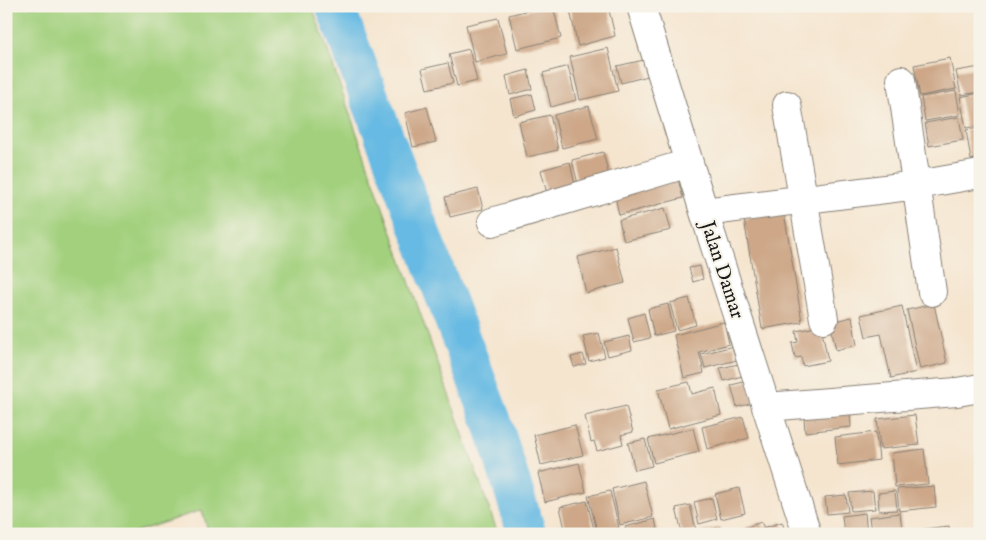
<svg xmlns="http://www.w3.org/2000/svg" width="986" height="540" viewBox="0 0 986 540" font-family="'IM FELL English',serif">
	<rect width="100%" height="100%" fill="#f7f3e8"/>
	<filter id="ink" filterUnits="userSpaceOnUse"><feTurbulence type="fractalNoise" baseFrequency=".02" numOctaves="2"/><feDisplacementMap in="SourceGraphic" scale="10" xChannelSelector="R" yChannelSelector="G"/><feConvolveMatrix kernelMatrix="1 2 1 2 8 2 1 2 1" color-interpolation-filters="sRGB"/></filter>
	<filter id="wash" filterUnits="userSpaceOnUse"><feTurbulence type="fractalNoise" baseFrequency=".0096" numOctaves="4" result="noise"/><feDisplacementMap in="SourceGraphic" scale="20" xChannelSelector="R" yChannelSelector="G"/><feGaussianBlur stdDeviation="1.12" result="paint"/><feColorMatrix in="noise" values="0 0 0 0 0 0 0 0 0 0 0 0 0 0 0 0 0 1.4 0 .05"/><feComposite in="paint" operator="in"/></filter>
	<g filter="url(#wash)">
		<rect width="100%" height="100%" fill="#f5e5cf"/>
		<path fill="#a2d07d" stroke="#5f764c" d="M6,6H312L498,534H209L202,510L129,534H6Z"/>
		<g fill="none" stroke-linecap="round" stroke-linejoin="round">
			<path stroke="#66bae3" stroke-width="39" d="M335,6L492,421L527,534"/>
		</g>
		<g id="blocks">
			<path fill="#cda788" d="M545,6H553L561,38L517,49L509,15Z
				M569,6H608L615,36L578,46Z
				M498,18L507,54L475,62L466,25Z
				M608,48L618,91L580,100L570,57Z
				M469,49L477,81L457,86L449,54Z
				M950,58L956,89L920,96L914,65Z
				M644,60L648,76L621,83L617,66Z
				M448,63L453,83L427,89L422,69Z
				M568,66L576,100L551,107L543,73Z
				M980,67V92L961,95L956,71Z
				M528,70L532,89L510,95L506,76Z
				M956,91L960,115L925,121L921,97Z
				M980,93V126L966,128L960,97Z
				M532,94L536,110L514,116L510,99Z
				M589,106L598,139L562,148L554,115Z
				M427,107L436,142L413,147L405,113Z
				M550,115L558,150L527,157L519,122Z
				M959,117L963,140L929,146L925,123Z
				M980,128V158L971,160L966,130Z
				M603,152L611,184L580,192L572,160Z
				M570,162L576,190L548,197L541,170Z
				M677,175L683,198L619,215L614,191Z
				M478,189L483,209L450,217L445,197Z
				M665,208L671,230L624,241L619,220Z
				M784,212L802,322L762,329L744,219Z
				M616,247L625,283L586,293L578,257Z
				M700,266L703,279L693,282L689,268Z
				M689,298L696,325L677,330L670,303Z
				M668,304L674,331L654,336L648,309Z
				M934,304L947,363L920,369L907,310Z
				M902,306L916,372L891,378L881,334L866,337L861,315Z
				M644,313L650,338L634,342L628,318Z
				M852,317L857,345L836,350L830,322Z
				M724,322L729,344L699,352L704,373L684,378L674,335Z
				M821,326L828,361L803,366L801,357L795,358L792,343L798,342L796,331Z
				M599,333L605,357L589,361L583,336Z
				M629,336L632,350L608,356L604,342Z
				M734,346L737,360L705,368L701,354Z
				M583,354L586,364L574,367L571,357Z
				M739,364L742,376L724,381L720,368Z
				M748,381L754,403L737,407L731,385Z
				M689,382L692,394L715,388L721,415L668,429L658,389Z
				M626,406L633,432L621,435L623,444L597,451L594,441L591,442L585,416Z
				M850,412L851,427L805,432L804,417Z
				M915,415L919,445L880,449L877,419Z
				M743,417L749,438L707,449L702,427Z
				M575,425L583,455L541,465L534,435Z
				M693,428L699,452L654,463L648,439Z
				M876,432L879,460L838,465L835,437Z
				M645,439L652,466L635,470L628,443Z
				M924,449L928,484L895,487L892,453Z
				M579,463L586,492L545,502L538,473Z
				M644,481L653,517L620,525L612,489Z
				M934,486L936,507L899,511L897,489Z
				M739,488L745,513L721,519L715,494Z
				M610,491L619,528L598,534L588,496Z
				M873,491L875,509L851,511L849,493Z
				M895,491L897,510L879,511L878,493Z
				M846,495L848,512L827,514L825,497Z
				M712,498L717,519L699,524L694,502Z
				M587,501L595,534H566L560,507Z
				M690,505L696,530L682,533L676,508Z
				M865,513L867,534H844L842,516Z
				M900,513L902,529L871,532L869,517Z
				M655,519L658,534H627L625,527Z
				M761,522L764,528L782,522L786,534H735L734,532Z
				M949,526L950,534H923V529Z
				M720,527L722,534H698V533Z"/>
		</g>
	</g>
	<g filter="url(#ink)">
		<use href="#blocks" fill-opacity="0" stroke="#888076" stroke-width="1"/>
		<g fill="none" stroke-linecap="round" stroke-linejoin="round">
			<defs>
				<path id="minor" d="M641,6L704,212L807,534
					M901,80L932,292
					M787,105L824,319
					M704,212L917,185L980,174
					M492,222L689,163
					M766,407L957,392L980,388"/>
			</defs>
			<use href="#minor" stroke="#888076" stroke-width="30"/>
			<use href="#minor" stroke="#fff" stroke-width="28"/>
		</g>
	</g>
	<g text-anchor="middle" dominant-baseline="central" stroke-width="4.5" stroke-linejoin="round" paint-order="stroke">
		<g font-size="20" fill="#1c1c1c" stroke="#f7f3e8">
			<text transform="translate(722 270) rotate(72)">Jalan Damar</text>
		</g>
	</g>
	<rect width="986" height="540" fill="none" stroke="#f7f3e8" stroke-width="25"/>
</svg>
